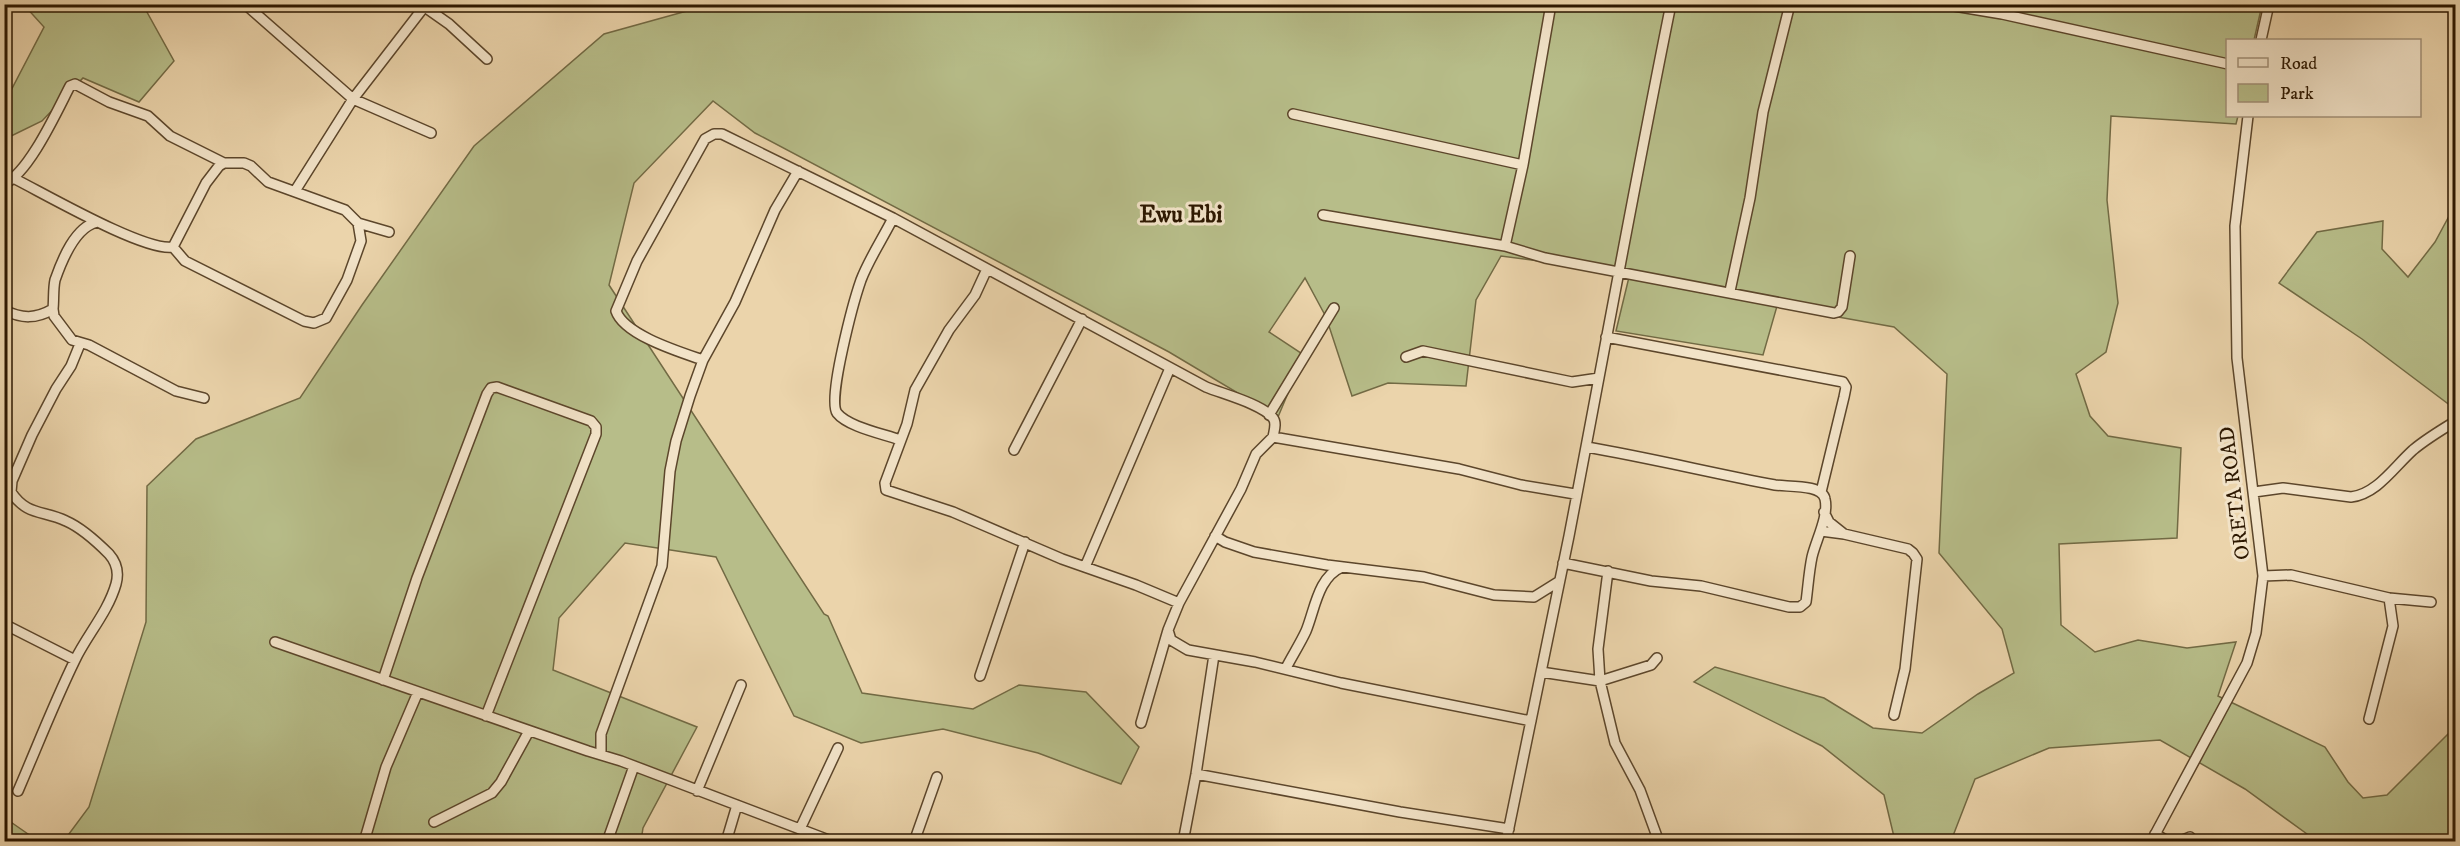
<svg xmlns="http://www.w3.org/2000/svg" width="2460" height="846" viewBox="0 0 2460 846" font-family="'IM FELL DW Pica',serif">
	<rect width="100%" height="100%" fill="#ebd4ab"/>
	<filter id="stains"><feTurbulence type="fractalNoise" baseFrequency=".00333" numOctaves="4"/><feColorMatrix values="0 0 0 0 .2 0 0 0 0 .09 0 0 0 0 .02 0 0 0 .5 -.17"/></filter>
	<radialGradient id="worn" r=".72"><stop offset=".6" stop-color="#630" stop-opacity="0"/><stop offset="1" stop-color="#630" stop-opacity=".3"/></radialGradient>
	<path fill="#b7bd89" stroke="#726a44" stroke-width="1.5" d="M712,4L2262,5L2254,40H2228V116H2238L2236,124L2111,116L2107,200L2118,303L2106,352L2076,374L2090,416L2108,436L2181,448L2177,538L2059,544L2061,625L2095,652L2138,640L2187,648L2236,642L2218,696L2325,747L2348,782L2363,798L2387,795L2456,726L2455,841H2314L2307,834L2245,789L2160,740L2049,748L1975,779L1951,841H1895L1884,795L1822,746L1694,682L1715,667L1824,698L1873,728L1922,733L1978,694L2014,673L2002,629L1939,553L1947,374L1894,327L1777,306L1763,355L1616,331L1630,273L1501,256L1476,300L1466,386L1388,383L1352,396L1326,317L1305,278L1269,332L1304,355L1278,417L1169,352L755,133L713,101L634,183L609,285L824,614L828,616L862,693L973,709L1019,685L1086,692L1139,747L1121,784L1038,753L943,729L861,743L794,716L716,557L625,543L559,618L553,670L697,727L643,828L641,841L63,842L89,807L146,622L147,486L196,439L300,398L362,305L474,146L604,34Z
		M24,5H143L174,61L139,102L83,78L42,121L5,139V102L44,27Z
		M2455,205V409L2362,339L2279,283L2317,232L2383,221L2382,249L2408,277L2435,242Z
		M5,818L38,841H5Z"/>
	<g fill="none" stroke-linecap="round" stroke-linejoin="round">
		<defs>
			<path id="minor" d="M245,4L353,99L431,133
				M1942,4L2002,14L2228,64
				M422,5L449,24L487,59
				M2261,40L2269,4
				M1293,114L1523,165L1505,246
				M1523,165L1551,4
				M15,179C45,194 145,252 173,247
				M4,184C29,173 57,111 70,86L75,84L109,102L148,116L170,136L224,163H244L251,166L268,182L345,210L358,223L389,232
				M295,191L353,99L424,7
				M1323,215L1505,246L1545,258L1834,313L1838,312L1842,307L1850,256
				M893,218C883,238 869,259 861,280C854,300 827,399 837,413C848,427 884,434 900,440
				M173,247L185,261L304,321L314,323L326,318L347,280L361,241L358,223
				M173,247L206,183L219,166L224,163
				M987,269L975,295L949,330L915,390L907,424L885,483L886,490L953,512L1062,559L1136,585L1179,603
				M1730,291L1750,198L1763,112L1790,4
				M53,309L54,316L72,340L89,345L176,391L204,398
				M4,310C22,319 36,319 53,309C54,300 53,289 55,280C62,260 75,227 97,222
				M1606,337L1843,382L1846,387L1844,397L1821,492
				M1406,357L1423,351L1572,382L1599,378
				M703,360C680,352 624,335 616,311L637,261L705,139L714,134H722L893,218L1206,387C1223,394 1262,404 1273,418C1277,423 1274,431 1273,437L1459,469L1521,485L1575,494
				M1269,415L1334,308
				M1273,437L1256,454L1241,489L1179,603L1168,630L1171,640L1188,650L1255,662L1341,683L1531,721
				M1014,450L1082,319
				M2254,492L2283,488L2351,497C2377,494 2394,467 2413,450C2426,439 2441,430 2456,421
				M1824,512L1829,522L1844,534
				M1821,531L1844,534L1908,549L1913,553L1917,559L1905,669L1894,715
				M1215,536L1225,542L1254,552L1327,565L1424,577L1494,595L1534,597L1558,582
				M1563,563L1651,581L1701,586L1789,607H1800L1806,602C1808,587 1809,571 1812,557C1816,540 1829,516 1825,499C1822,484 1788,487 1775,485C1712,473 1650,458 1587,447
				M1085,567L1170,368
				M1608,571L1598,649L1600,681L1615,743L1640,790L1659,842
				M2263,576L2291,575L2389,598L2431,602
				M4,624L75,660
				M275,642L588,751L621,761L834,842
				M1286,668C1292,656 1300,644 1306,631C1315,609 1318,577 1342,567
				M1541,672L1600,681L1651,665L1657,658
				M980,676L1025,542
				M383,680L417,578L487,394L491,388L497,387L591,421L596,427V434L486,716
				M2369,719L2393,626L2389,598
				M1141,723L1168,630
				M601,754V734L662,566L670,471L676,441L690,396L703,360L735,302L775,210L798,171
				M1196,774L1400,812L1509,829
				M18,791C37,747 54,703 75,660C87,635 108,612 116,584C119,573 117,563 109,554C97,542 82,528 66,521C43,510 27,516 11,492L12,481L32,435L56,389L71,366L80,344
				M697,791L741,685
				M434,822L492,793L501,782L529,731
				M800,829L838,748
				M2155,834L2169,842
				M364,842L386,767L418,692
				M607,842L634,766
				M726,842L737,805
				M914,842L937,777
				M1183,842L1196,774L1214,655
				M1506,842L1569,536C1603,359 1635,181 1671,4
				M2151,842L2247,663L2256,633L2263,576L2237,358L2235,226L2248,116
				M2178,842L2190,837L2195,842"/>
		</defs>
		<use href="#minor" stroke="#5c462b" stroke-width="12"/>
		<use href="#minor" stroke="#f2e3c8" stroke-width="9"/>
	</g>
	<g text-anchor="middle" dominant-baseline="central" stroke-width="6" stroke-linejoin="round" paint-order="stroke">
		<g font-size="21" fill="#2c1700" stroke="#f2e3c8">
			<text transform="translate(2235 493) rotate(-97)">ORETA ROAD</text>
		</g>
		<g font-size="24" font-weight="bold" fill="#2c1700" stroke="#f2e3c8">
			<text x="1181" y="215">Ewu Ebi</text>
		</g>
	</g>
	<rect width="2460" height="846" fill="none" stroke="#ebd4ab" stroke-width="24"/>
	<rect x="6" y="6" width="2448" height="834" fill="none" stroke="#2c1700" stroke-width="3"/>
	<rect x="12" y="12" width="2436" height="822" fill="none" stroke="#2c1700" stroke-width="1.5"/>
	<rect x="2226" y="39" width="195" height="78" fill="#f2e3c8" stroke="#a39178" stroke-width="1.5"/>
	<rect x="2238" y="58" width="30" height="9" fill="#f2e3c8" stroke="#a39178" stroke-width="1.5"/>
	<text x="2280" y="69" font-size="18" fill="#2c1700">Road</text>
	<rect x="2238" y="84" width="30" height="18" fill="#b7bd89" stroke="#a39178" stroke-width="1.5"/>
	<text x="2280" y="99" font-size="18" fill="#2c1700">Park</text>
	<rect width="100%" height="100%" filter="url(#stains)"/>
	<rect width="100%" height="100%" fill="url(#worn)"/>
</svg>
